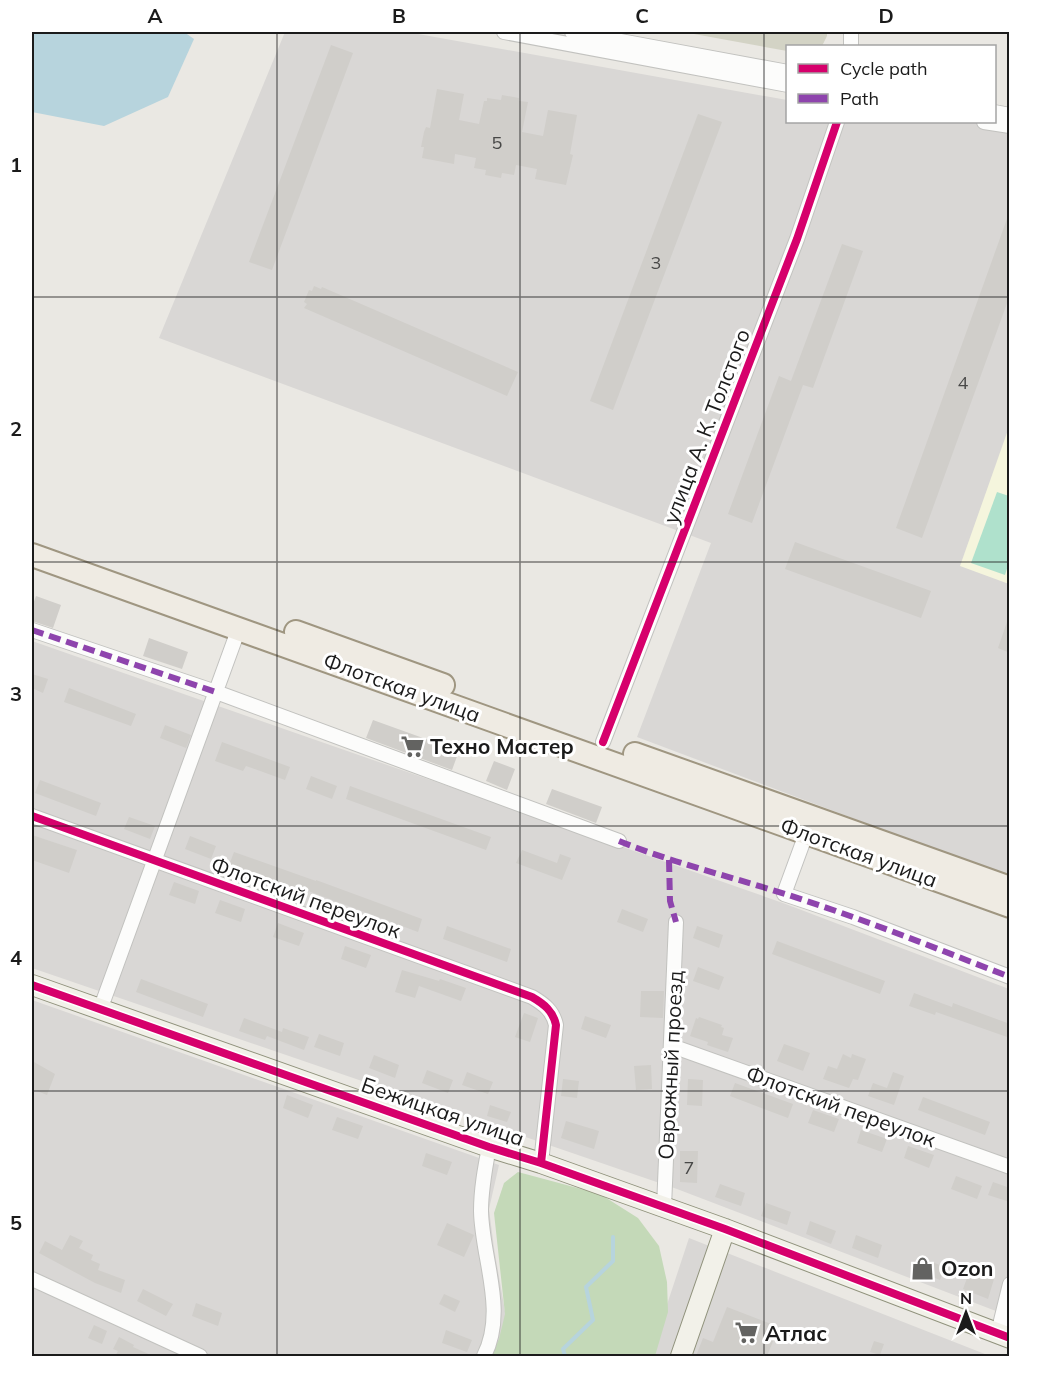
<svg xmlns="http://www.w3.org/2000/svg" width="1041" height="1388" viewBox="0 0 1041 1388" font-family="Mulish,sans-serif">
	<rect width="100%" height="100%" fill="#eae8e3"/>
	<path fill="#d9d7d5" d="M285,32H407L787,100L788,122H975L1009,125V877L637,737L711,543L159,338Z
		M32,641L783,903L1009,989V1316L677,1189L32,968Z
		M32,1000L499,1165L489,1209L494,1248L506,1317L495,1356H32Z
		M689,1238L990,1356H650Z"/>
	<path fill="#f5f5dd" d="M1009,427V584L960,566Z"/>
	<path fill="#d3d3c5" d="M683,32H827V36L822,46H788L787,51Z"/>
	<path fill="#c4d9b8" d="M518,1172L600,1194L638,1218L659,1246L667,1282L668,1312L655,1356H491L499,1339L505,1314L494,1213L504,1183Z"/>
	<path fill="#afe1cc" d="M997,492L1009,496V562L1005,575L971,563Z"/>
	<path fill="#b7d4dd" d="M32,32H184L194,39L168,97L104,126L32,112Z"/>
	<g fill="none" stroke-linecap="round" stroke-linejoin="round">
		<path stroke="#b7d4dd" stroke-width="4" d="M565,1356L563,1349L593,1320L586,1287L613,1261V1237"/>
	</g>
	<path fill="#d0ceca" d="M331,45L353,53L272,270L249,262Z
		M437,89L464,94L459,120L479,124L484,101H487V98L501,100L502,95L519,98V101L528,102L522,132L543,136L548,110L577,115L570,154L573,155L566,185L535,179L537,169L516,165L514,175L502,173L501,178L485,175L486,170L474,168L476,158L455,154L454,164L422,158L424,147H421L424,132L426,127L430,128Z
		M698,114L722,122L613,410L590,401Z
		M1008,216L1010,295L922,538L896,528Z
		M842,244L863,251L813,388L803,385L752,523L728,514L779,376L791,381Z
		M314,286L321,289L322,287L518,372L507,396L304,308L307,304L304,302L309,290L312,291Z
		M795,542L931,591L921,618L785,569Z
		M36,596L61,605L53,628L32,621V607Z
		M1008,619H1010V653L998,648Z
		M149,638L188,652L182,669L143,656Z
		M32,674L48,679L43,693L32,688Z
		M69,688L136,714L131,726L64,702Z
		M373,720L459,751L452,770L366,738Z
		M165,725L191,735L186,748L160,738Z
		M222,742L290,767L285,780L246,766L243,771L215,761Z
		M494,761L515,769L507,790L486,781Z
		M311,776L337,786L332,799L306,789Z
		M40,780L101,803L96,816L35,793Z
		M350,786L491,837L486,850L346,799Z
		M552,789L602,807L596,823L546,804Z
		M129,817L155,826L150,839L124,829Z
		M32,835L77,850L69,873L32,860Z
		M190,836L216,846L211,859L185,849Z
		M522,850L557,863L560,854L571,858L562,880L516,863Z
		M234,852L316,881V880L422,919L418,932L295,886L294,888L229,865Z
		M174,882L199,891L195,904L169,895Z
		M220,900L245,909L241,922L215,913Z
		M622,909L648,919L643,932L617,922Z
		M278,923L304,933L299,946L273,937Z
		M447,926L511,949L507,962L443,939Z
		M697,926L723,935L719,948L693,938Z
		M777,941L885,981L880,994L772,954Z
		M345,946L371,955L366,968L341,959Z
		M698,967L724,977L719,990L693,981Z
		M402,970L439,981L440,979L466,988L461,1001L419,986L415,998L395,992Z
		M141,979L208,1004L203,1017L136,992Z
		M641,991H664L663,1018L640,1017Z
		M914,993L952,1007L953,1003L1010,1024V1038L936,1012L935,1015L909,1006Z
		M524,1013L538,1018L530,1042L515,1037Z
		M585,1016L611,1025L606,1038L581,1029Z
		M699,1017L722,1025L721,1027L724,1028L722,1035L733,1038L728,1052L707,1045L708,1042L690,1036L696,1018L698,1019Z
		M244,1018L282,1032L283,1028L309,1037L304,1050L267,1036L265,1040L239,1031Z
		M319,1034L344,1043L340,1056L314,1047Z
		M784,1044L810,1053L803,1071L777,1061Z
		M843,1054L851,1058L852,1054L866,1059L858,1080L853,1079L849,1088L823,1079L828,1066L837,1069Z
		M374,1055L399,1065L395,1078L369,1068Z
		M34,1062L55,1074L47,1095L32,1089V1069Z
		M651,1065L652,1089L636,1090L634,1066Z
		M427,1070L453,1080L448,1093L422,1083Z
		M467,1072L493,1082L488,1094L462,1085Z
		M893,1072L904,1076L894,1105L868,1096L873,1083L887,1088Z
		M563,1079L579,1081L577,1098L561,1096Z
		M688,1079L703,1080L702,1106L687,1105Z
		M735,1083L793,1104L788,1118L730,1096Z
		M287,1095L313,1105L308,1118L283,1108Z
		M923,1097L990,1122L985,1135L918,1110Z
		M490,1105L511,1112L507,1122L487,1116Z
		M813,1110L839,1119L834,1132L808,1123Z
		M337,1117L363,1126L358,1139L332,1130Z
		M566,1121L599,1131L594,1149L561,1138Z
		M861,1130L887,1139L882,1152L857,1143Z
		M908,1146L934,1155L929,1168L904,1158Z
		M680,1151H698L697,1183L680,1182Z
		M426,1153L452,1162L447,1175L422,1166Z
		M956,1176L982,1186L977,1199L951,1189Z
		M993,1182L1010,1188V1202L988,1195Z
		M720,1184L745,1193L741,1206L715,1197Z
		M766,1203L791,1212L787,1225L761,1216Z
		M810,1221L836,1231L831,1244L806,1234Z
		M447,1223L474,1235L464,1257L437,1245Z
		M70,1235L83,1241L79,1248L93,1255L91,1260L100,1264L98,1270L125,1280L121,1293L95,1283L39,1253L45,1241L62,1250Z
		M856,1235L882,1245L878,1258L852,1248Z
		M919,1257L945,1267L940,1280L915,1270Z
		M970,1270L994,1279L988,1299L963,1289Z
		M143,1289L173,1304L166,1316L137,1301Z
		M444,1294L460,1301L455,1312L439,1304Z
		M196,1303L222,1313L218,1326L192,1316Z
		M727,1307L779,1327L767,1356H696L703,1338L713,1342Z
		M94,1325L107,1331L102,1344L88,1338Z
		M446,1330L472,1340L467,1352L442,1343Z
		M119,1337L134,1345L133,1347L153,1356H115L118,1351L113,1349Z
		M874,1341L884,1344L880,1355L870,1352Z"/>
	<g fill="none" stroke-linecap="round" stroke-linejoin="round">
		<defs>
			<path id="street" d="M504,32L788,85
				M572,32L788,72
				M851,46V32
				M994,112L1010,115
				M984,122L1010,126
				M32,630L216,692L619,841
				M603,742L797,239L837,122
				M32,816L532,997C544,1004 553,1011 556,1025L541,1163
				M806,834L784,894L853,917L1010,977
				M100,1010L239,628
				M672,1046L1010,1167
				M664,1207L676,922
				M32,1279L200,1356
				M998,1333L1010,1284
				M484,1356C507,1310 482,1259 481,1211C481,1189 485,1168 489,1147"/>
			<path id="secondary" d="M32,985L489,1147L541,1163L725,1229L1010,1338
				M681,1356L725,1229"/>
			<path id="primary" d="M32,555L1010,906
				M296,632L443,685
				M635,754L1010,888"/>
		</defs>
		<use href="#street" stroke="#c2c2bf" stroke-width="16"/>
		<use href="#secondary" stroke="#90927c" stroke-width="22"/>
		<use href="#primary" stroke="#9f9681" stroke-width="26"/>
		<use href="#street" stroke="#fcfcfb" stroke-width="14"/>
		<use href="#secondary" stroke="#f2f1e9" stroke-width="20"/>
		<use href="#primary" stroke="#efebe3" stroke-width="22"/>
		<path stroke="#8e44ad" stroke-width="6" stroke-dasharray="12 6" stroke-linecap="butt" d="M32,630L216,692
			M619,841C673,863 729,876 785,894C861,918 935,948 1010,977
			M669,860L670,901L676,922"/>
		<defs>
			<path id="cycleway" d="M603,742L797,239L837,122
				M32,816L532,997C544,1004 553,1011 556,1025L541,1163
				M32,985L489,1147L541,1163L725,1229L1010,1338"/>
		</defs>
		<use href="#cycleway" stroke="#fff" stroke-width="11"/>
		<use href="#cycleway" stroke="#d6006c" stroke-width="8"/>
	</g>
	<path fill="none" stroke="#1b1b1b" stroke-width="1.5" stroke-opacity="0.55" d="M277,32V1356M520,32V1356M764,32V1356M32,297H1010M32,562H1010M32,826H1010M32,1091H1010"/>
	<defs>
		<symbol id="supermarket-bare" viewBox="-9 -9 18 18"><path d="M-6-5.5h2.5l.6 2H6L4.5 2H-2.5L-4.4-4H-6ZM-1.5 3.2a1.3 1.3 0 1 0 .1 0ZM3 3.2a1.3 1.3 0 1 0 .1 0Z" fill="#636361" stroke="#fff" stroke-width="2.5" paint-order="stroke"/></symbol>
		<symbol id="shop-bare" viewBox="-9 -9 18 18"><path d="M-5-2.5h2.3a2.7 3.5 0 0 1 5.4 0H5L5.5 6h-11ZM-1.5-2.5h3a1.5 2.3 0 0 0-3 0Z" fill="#636361" stroke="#fff" stroke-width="2.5" paint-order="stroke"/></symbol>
	</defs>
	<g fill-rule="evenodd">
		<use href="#supermarket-bare" x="396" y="730" width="33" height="33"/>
		<use href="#shop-bare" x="906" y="1252" width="33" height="33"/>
		<use href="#supermarket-bare" x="730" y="1316" width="33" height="33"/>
	</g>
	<g text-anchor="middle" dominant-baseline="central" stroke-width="6" stroke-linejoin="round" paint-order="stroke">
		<g font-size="18" fill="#484847">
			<text x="497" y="142">5</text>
			<text x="656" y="262">3</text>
			<text x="963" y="382">4</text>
			<text x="689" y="1167">7</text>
		</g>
		<g font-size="21" fill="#1b1b1b" stroke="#fff">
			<text transform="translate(706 426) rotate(-69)">улица А. К. Толстого</text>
			<text transform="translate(402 687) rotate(20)">Флотская улица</text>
			<text transform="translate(859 852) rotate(20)">Флотская улица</text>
			<text transform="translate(306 897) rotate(20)">Флотский переулок</text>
			<text transform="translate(670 1065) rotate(-87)">Овражный проезд</text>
			<text transform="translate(841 1106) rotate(20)">Флотский переулок</text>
			<text transform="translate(443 1111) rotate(19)">Бежицкая улица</text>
		</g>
		<g font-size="21" font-weight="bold" fill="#1b1b1b" stroke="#fff" text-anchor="start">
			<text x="430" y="746">Техно Мастер</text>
			<text x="941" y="1268">Ozon</text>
			<text x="765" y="1333">Атлас</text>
		</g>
	</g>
	<rect width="1041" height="1388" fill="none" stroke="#ffffff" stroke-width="66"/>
	<rect x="786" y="45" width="210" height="78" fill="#ffffff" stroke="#a4a4a4" stroke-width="1.5"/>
	<rect x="798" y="64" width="30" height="9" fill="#d6006c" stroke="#a4a4a4" stroke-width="1.5"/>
	<text x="840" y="75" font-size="18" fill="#1b1b1b">Cycle path</text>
	<rect x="798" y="94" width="30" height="9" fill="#8e44ad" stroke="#a4a4a4" stroke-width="1.5"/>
	<text x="840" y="105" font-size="18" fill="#1b1b1b">Path</text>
	<g transform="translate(966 1313)" stroke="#ffffff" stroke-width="4.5" paint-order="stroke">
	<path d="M0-4.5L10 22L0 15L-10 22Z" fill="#1b1b1b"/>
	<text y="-9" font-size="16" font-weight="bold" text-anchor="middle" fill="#1b1b1b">N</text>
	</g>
	<rect x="33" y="33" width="975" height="1322" fill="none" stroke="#1b1b1b" stroke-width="2"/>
	<g font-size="20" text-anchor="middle" font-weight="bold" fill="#1b1b1b">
		<text x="155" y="23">A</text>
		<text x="399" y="23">B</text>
		<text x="642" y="23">C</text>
		<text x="886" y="23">D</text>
		<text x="16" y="172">1</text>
		<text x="16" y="436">2</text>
		<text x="16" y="701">3</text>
		<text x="16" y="965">4</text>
		<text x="16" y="1230">5</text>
	</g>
</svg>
